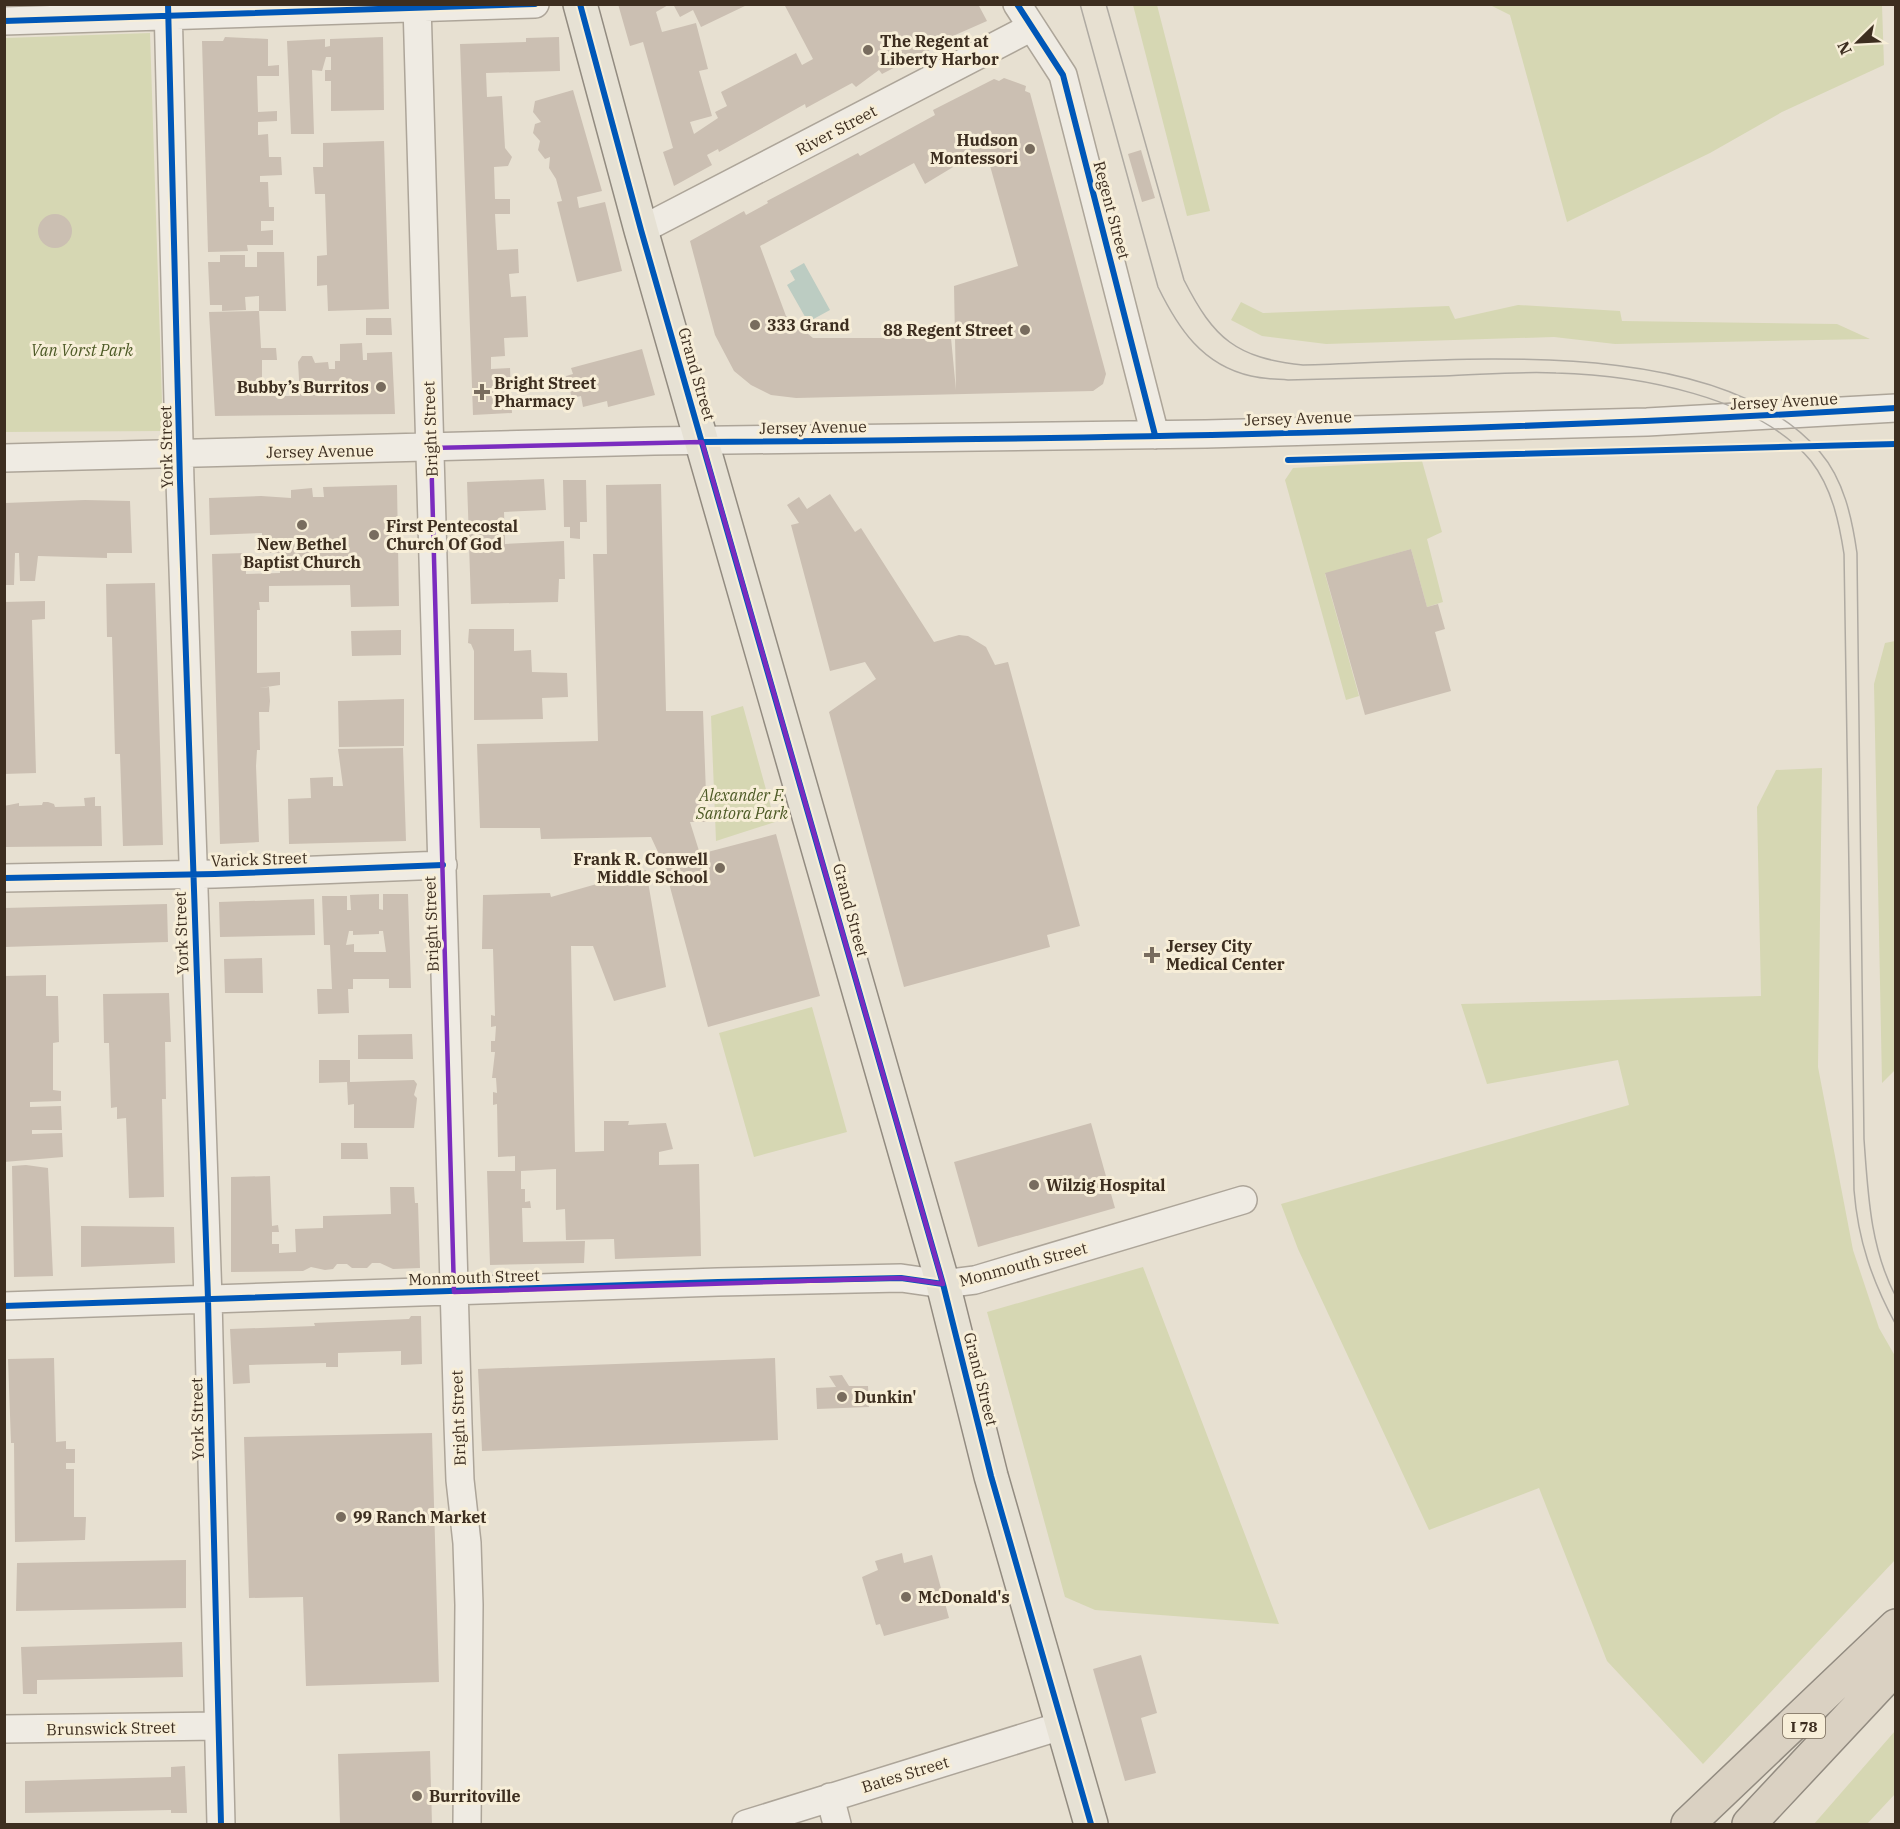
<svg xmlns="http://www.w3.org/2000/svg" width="1900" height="1829" viewBox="0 0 1900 1829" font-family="'IBM Plex Serif',serif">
	<rect width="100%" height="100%" fill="#e7e0d1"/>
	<path fill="#d6d7b3" d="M1133,5H1157L1210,211L1187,216Z
		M1490,5H1882L1884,65L1782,112L1710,153L1567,222L1510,15Z
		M150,33L163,431L5,432V38Z
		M1241,302L1263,313L1449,306L1455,319L1518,305L1620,311L1622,321L1837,324L1870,339L1615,344L1554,337L1326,344L1262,336L1231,320Z
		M1422,461L1442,532L1427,539L1443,602L1427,607L1411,549L1325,574L1359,696L1346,700L1285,480L1293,468Z
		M1895,641L1896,1069L1882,1083L1874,684L1885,643Z
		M743,706L775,822L716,841L711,716Z
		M1822,768L1818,1067L1853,1250L1879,1328L1895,1356V1560L1703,1764L1607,1661L1539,1488L1429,1530L1298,1249L1281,1204L1629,1105L1618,1060L1487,1084L1461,1004L1761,996L1757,807L1776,770Z
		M812,1007L847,1132L754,1157L719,1033Z
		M1143,1267L1279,1624L1095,1610L1065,1597L987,1312Z
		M1895,1731V1794L1867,1824H1814Z"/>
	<path fill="#bcccc2" d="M804,263L830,310L808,322L787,285L795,280L790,271Z"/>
	<path fill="#cbbfb2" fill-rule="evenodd" d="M618,4H670L656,12L662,32L696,23L708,69L699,71L712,116L690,122L694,134L718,118L715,112L727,106L721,92L796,53L802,65L813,59L784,4H978L987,21L953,36L955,39L941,47L939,44L908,64L907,61L882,74L879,70L856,87L852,83L806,108L805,104L719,152L718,149L707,155L712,165L674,186L663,152L673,148L643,42L630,46Z
		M673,4H749L701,27L693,10L680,17Z
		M225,37L268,39V66L279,65V76H257L258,112L277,111V121L258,122V135L268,134L269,157H281L282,175L260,176V182H268L269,207H274V221H261V231L273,230V245H247L248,251L208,252L202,41H223Z
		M383,37L384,110L331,111V81H325V70H331V57H326L322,71L312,70L314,134H291L287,41L325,39V47L330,46V39Z
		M559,37L560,71L486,73L487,97L502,96L505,148L512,157L508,166L494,167L495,199H510V214H495L497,250L518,249L519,273L509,274L511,297L526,296L528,337L504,338L505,356L491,357V369L510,368L512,413L473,415L460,44L526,42V38Z
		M1004,78L1026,86L1025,91L1030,93L1106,374L1103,384L1093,391L796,398L771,395L751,385L734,371L715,335L690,241L744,211L746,215L768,203L767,201L858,153L860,156L935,115L933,110L994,79L999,81ZM978,152L987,155L1018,266L954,286L956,390L951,338H813L786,316L760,246L914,163L925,184Z
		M573,90L602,191L577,197L579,208L605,202L622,271L577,282L557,202L562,201L556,179L549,168L550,157L545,159L538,150L540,141L533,133L535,124L541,122L533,112L535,101Z
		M384,141L389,309L328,311L327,285L317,286V256L327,255L325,194H315L313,167H323V143Z
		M1141,150L1155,198L1142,202L1128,154Z
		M38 231a17 17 0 1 1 34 0a17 17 0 1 1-34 0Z
		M257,252H284L286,311H259V296L245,297L246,310L222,311V305H210L208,262H220V255H245V267H257Z
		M259,311L261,348H276L277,360H262V396H300L298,362L302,356H312L315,363L328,362L329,369H335V361H340V344L362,343L363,360H367V353L392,352L395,414L215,416L209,312Z
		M366,318H391L392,335H366Z
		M642,349L655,395L608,407L607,401L583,407L581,396L572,398L566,376L573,374L571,368Z
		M544,479L546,510L504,512L505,544L564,541L565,579H559L558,602L471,604L469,544H481L480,540H469L467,482Z
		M563,480H586L587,522H580V539L570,538V527H564Z
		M661,484L666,711H703L707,822H690L700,854L776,834L820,996L708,1027L664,865L651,837L541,839L540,828H480L477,744L598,741L593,554H607L606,485Z
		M397,485L399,606L351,607L350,585L269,586V602H259L260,610H257V673L280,672V685L259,688L269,687L270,701L269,712H259L260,750H257L256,766L259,842L220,844L212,554L245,553V559L258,558V569L246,570V574L280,573V553H262V533L210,535L209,498L261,496L291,498V490L312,488L313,497H324L323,487Z
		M830,494L855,532L861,528L934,642L959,635L968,636L986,647L995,665L1008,662L1080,926L1047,935L1050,947L904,987L829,712L876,679L865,662L830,671L791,525L799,523L787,505L799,497L807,509Z
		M85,500L130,501L132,553H107V558L38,556L35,581H20L19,553H15L14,585H5V503Z
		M1411,549L1427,607L1438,604L1445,629L1435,632L1451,691L1365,715L1325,573Z
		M155,583L163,845L123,846L120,754H115L112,637H107L106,584Z
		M45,601V619L32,620L36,773L4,774V602Z
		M469,629H514V651L531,650L532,672L567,673L568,697L542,698L543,719L474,720V651L471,644L468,643Z
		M401,630V655L352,656L351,631Z
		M404,699V746L339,747L338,701Z
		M403,748L406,841L289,844L288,799L311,798L310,778L333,777V786H343L338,749Z
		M95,797V806H101L102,846L4,847V806L19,803V806L42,805L43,802H48L54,804L55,807L85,806L84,798Z
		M646,870L666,987L614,1001L593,946H571L575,1152L604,1151V1121H629L628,1125L666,1123L673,1149L659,1152V1165L699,1164L701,1256L615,1259L614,1239L566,1240L565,1209L556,1210V1169L521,1171V1189H525V1202L530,1201L531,1208H522L523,1242L585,1241L584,1263L490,1265L487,1171H515V1156L498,1157L497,1104L493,1105V1092L497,1093L496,1078H492L495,1052H491V1041H495L496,1026L491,1027V1015L495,1016L493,949H482L483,895L550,893L551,897Z
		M379,894V909L383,910V894H408L411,988H389V979H353V989H348L349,1013L318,1014L317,989H332L330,945H324L322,896H347V910H351L350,895ZM349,931H353V935L379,934V931H383L386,952H354V944L346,945Z
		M314,899L315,935L220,937L219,902Z
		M167,904L168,942L4,947V908Z
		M262,958L263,993H225L224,959Z
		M46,975V996H58L59,1042L53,1043V1090L61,1091V1101L30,1102V1107L61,1106L62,1130H32V1134L62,1133L63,1157L4,1162V976Z
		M169,993L171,1042H165L166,1099H162L164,1197L129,1198L126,1118L117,1119V1107L111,1108L109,1043H104L103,994Z
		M412,1034L413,1059H358V1035Z
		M319,1060H350V1082L414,1080L417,1084L414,1095L417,1098L414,1128H354V1104L348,1105L347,1082L319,1083Z
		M1091,1123L1115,1208L978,1247L954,1162Z
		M341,1143H367L368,1159H341Z
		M26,1165L48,1168L53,1276L14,1277L12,1166Z
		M270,1176L272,1226L278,1225L279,1232H272V1244H279V1253L296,1252L295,1229L323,1228V1216L391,1214L390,1187H414L415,1203H418L420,1268L393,1269L380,1263H372L367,1268H352L347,1264H337L333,1269L325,1270L311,1267L303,1271L231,1272V1177Z
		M81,1226L174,1227L175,1263L81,1267Z
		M411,1316H421L422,1364L401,1365V1351L338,1353V1367H326V1363L249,1365L250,1383L233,1384L230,1329L315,1326L314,1323L409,1319Z
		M54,1358L56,1442L66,1441V1449H75V1463H66V1469H74V1517H86L85,1540L15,1542L14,1443H11L8,1359Z
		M775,1358L778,1440L482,1451L478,1369Z
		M842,1375L849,1386H868L869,1407L817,1409L816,1388L836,1387L829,1376Z
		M432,1433L439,1682L306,1686L303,1597L249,1598L244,1437Z
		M902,1553L904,1563L932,1555L949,1618L884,1636L880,1624L876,1625L862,1577L878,1570L875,1561Z
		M186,1560V1608L16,1611L17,1563Z
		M182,1642L183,1677L37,1680V1694H23L21,1647Z
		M1141,1655L1157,1713L1141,1718L1156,1773L1125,1781L1093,1669Z
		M430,1751L432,1824H340L338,1754Z
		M185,1766L187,1813H171V1810L25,1813V1781L171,1777V1767Z"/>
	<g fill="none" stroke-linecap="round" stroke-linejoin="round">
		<defs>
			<path id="minor" d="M168,4L180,481L208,1299L221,1824
				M417,4L458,1424L460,1480L467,1543L469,1605L467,1824
				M1017,4L1063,75L1155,435
				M4,21L535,4
				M641,230L1030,28
				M4,458L654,441L1206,434L1647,422L1896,408
				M4,878L215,874L443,865
				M4,1306L718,1282L901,1278L943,1284L975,1280L1243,1200
				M4,1729L218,1726
				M830,1797L837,1824
				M746,1824L1064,1725"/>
			<path id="major" d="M580,4L641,230L943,1284L991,1476L1091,1824"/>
			<path id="highway" d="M1688,1824L1896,1626
				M1749,1824L1896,1667"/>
		</defs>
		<use href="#minor" stroke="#ada599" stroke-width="30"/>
		<use href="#major" stroke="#928b80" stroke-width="36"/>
		<use href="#highway" stroke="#928b80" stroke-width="36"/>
		<use href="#minor" stroke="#efebe3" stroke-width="27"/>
		<use href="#major" stroke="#e6e1d4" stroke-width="33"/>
		<use href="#highway" stroke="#dad1c2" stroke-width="33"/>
		<path stroke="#afaaa2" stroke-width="1.5" d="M1080,4L1158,287C1178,328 1202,365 1251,376C1263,379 1276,379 1288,380C1340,379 1391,377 1443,376C1480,375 1518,371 1556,373C1636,375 1757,396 1811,461C1832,488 1839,522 1844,554L1854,1190C1858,1240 1872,1281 1896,1325
			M1106,4L1184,280C1214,339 1236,358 1303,365C1449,362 1715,330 1820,452C1844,480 1852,518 1857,553L1864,1139C1868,1193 1870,1248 1896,1297"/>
		<defs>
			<path id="cycleway" d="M168,4L180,481L208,1299L221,1824
				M580,4L641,230L943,1284L991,1476L1091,1824
				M1017,4L1063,75L1155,435
				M4,21L535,4
				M702,442C1100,439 1499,432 1896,408
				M1288,460L1896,444
				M4,878L215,874L443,865
				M4,1306L718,1282L901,1278L943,1284"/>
		</defs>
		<use href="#cycleway" stroke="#f7eed8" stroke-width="10"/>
		<use href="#cycleway" stroke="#0057b8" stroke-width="6"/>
	</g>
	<path fill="none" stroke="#7b2cbf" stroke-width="4.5" stroke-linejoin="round" d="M702,442L943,1284L901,1278L454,1292L431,448Z"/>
	<g fill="#786c5e" stroke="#f7eed8" stroke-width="2">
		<circle cx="868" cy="50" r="6"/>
		<circle cx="1030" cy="149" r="6"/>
		<circle cx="755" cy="325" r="6"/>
		<circle cx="1025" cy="330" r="6"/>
		<circle cx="381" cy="387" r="6"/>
		<path d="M479 383h6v6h6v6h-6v6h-6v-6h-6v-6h6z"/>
		<circle cx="302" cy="525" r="6"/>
		<circle cx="374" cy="535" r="6"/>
		<circle cx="720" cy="868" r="6"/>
		<path d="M1149 946h6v6h6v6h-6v6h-6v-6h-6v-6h6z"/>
		<circle cx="1034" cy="1185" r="6"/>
		<circle cx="842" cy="1397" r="6"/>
		<circle cx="341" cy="1517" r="6"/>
		<circle cx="906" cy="1597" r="6"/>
		<circle cx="417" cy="1796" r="6"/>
	</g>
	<g text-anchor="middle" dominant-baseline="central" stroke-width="6" stroke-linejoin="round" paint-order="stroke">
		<rect fill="#f7eed8" stroke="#756857" stroke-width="1.5" x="1783" y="1714" width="42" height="24" rx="4.5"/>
		<g font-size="15" font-weight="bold" fill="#3d2e20">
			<text x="1804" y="1726">I 78</text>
		</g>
		<g font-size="16" font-weight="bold" fill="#3d2e20" stroke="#f7eed8" text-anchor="start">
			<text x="880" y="41">The Regent at<tspan x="880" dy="18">Liberty Harbor</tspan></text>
			<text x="1018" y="140" text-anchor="end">Hudson<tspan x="1018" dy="18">Montessori</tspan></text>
			<text x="767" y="325">333 Grand</text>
			<text x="1013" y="330" text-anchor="end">88 Regent Street</text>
			<text x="494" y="383">Bright Street<tspan x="494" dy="18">Pharmacy</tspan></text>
			<text x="369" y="387" text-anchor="end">Bubby’s Burritos</text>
			<text x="386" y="526">First Pentecostal<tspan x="386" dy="18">Church Of God</tspan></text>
			<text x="302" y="544" text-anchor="middle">New Bethel<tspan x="302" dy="18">Baptist Church</tspan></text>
			<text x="708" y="859" text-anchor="end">Frank R. Conwell<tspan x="708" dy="18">Middle School</tspan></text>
			<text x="1166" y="946">Jersey City<tspan x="1166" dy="18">Medical Center</tspan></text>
			<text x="1046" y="1185">Wilzig Hospital</text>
			<text x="854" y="1397">Dunkin'</text>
			<text x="353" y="1517">99 Ranch Market</text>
			<text x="918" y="1597">McDonald's</text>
			<text x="429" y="1796">Burritoville</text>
		</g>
		<g font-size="16" fill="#3d2e20" stroke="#f7eed8">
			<text transform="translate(836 130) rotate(-28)">River Street</text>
			<text transform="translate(1112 210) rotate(75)">Regent Street</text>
			<text transform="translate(697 374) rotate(74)">Grand Street</text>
			<text transform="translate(1784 401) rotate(-3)">Jersey Avenue</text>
			<text transform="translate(1298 418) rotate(-2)">Jersey Avenue</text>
			<text transform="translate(813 427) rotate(-1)">Jersey Avenue</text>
			<text transform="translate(430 429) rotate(-92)">Bright Street</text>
			<text transform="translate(166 447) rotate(-91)">York Street</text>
			<text transform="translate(320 451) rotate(-1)">Jersey Avenue</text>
			<text transform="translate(259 859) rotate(-2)">Varick Street</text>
			<text transform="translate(851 910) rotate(75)">Grand Street</text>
			<text transform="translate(431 924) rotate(-92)">Bright Street</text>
			<text transform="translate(181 933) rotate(-92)">York Street</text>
			<text transform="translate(1023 1264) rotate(-15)">Monmouth Street</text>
			<text transform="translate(474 1277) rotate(-2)">Monmouth Street</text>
			<text transform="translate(981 1379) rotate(76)">Grand Street</text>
			<text transform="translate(458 1418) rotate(-92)">Bright Street</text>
			<text transform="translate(197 1419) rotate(-91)">York Street</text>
			<text transform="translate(111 1728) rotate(-1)">Brunswick Street</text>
			<text transform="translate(905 1774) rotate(-17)">Bates Street</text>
		</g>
		<g font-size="16" font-style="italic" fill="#4d5a26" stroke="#f7eed8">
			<text x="82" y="350">Van Vorst Park</text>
			<text x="742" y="795">Alexander F.<tspan x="742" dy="18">Santora Park</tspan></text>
		</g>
	</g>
	<rect width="1900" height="1829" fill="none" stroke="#3d2e20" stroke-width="12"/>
	<g transform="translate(1858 42) rotate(246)" stroke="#f7eed8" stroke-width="4.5" paint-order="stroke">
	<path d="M0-4.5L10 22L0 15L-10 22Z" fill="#3d2e20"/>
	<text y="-9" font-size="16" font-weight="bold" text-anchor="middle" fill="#3d2e20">N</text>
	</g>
</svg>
